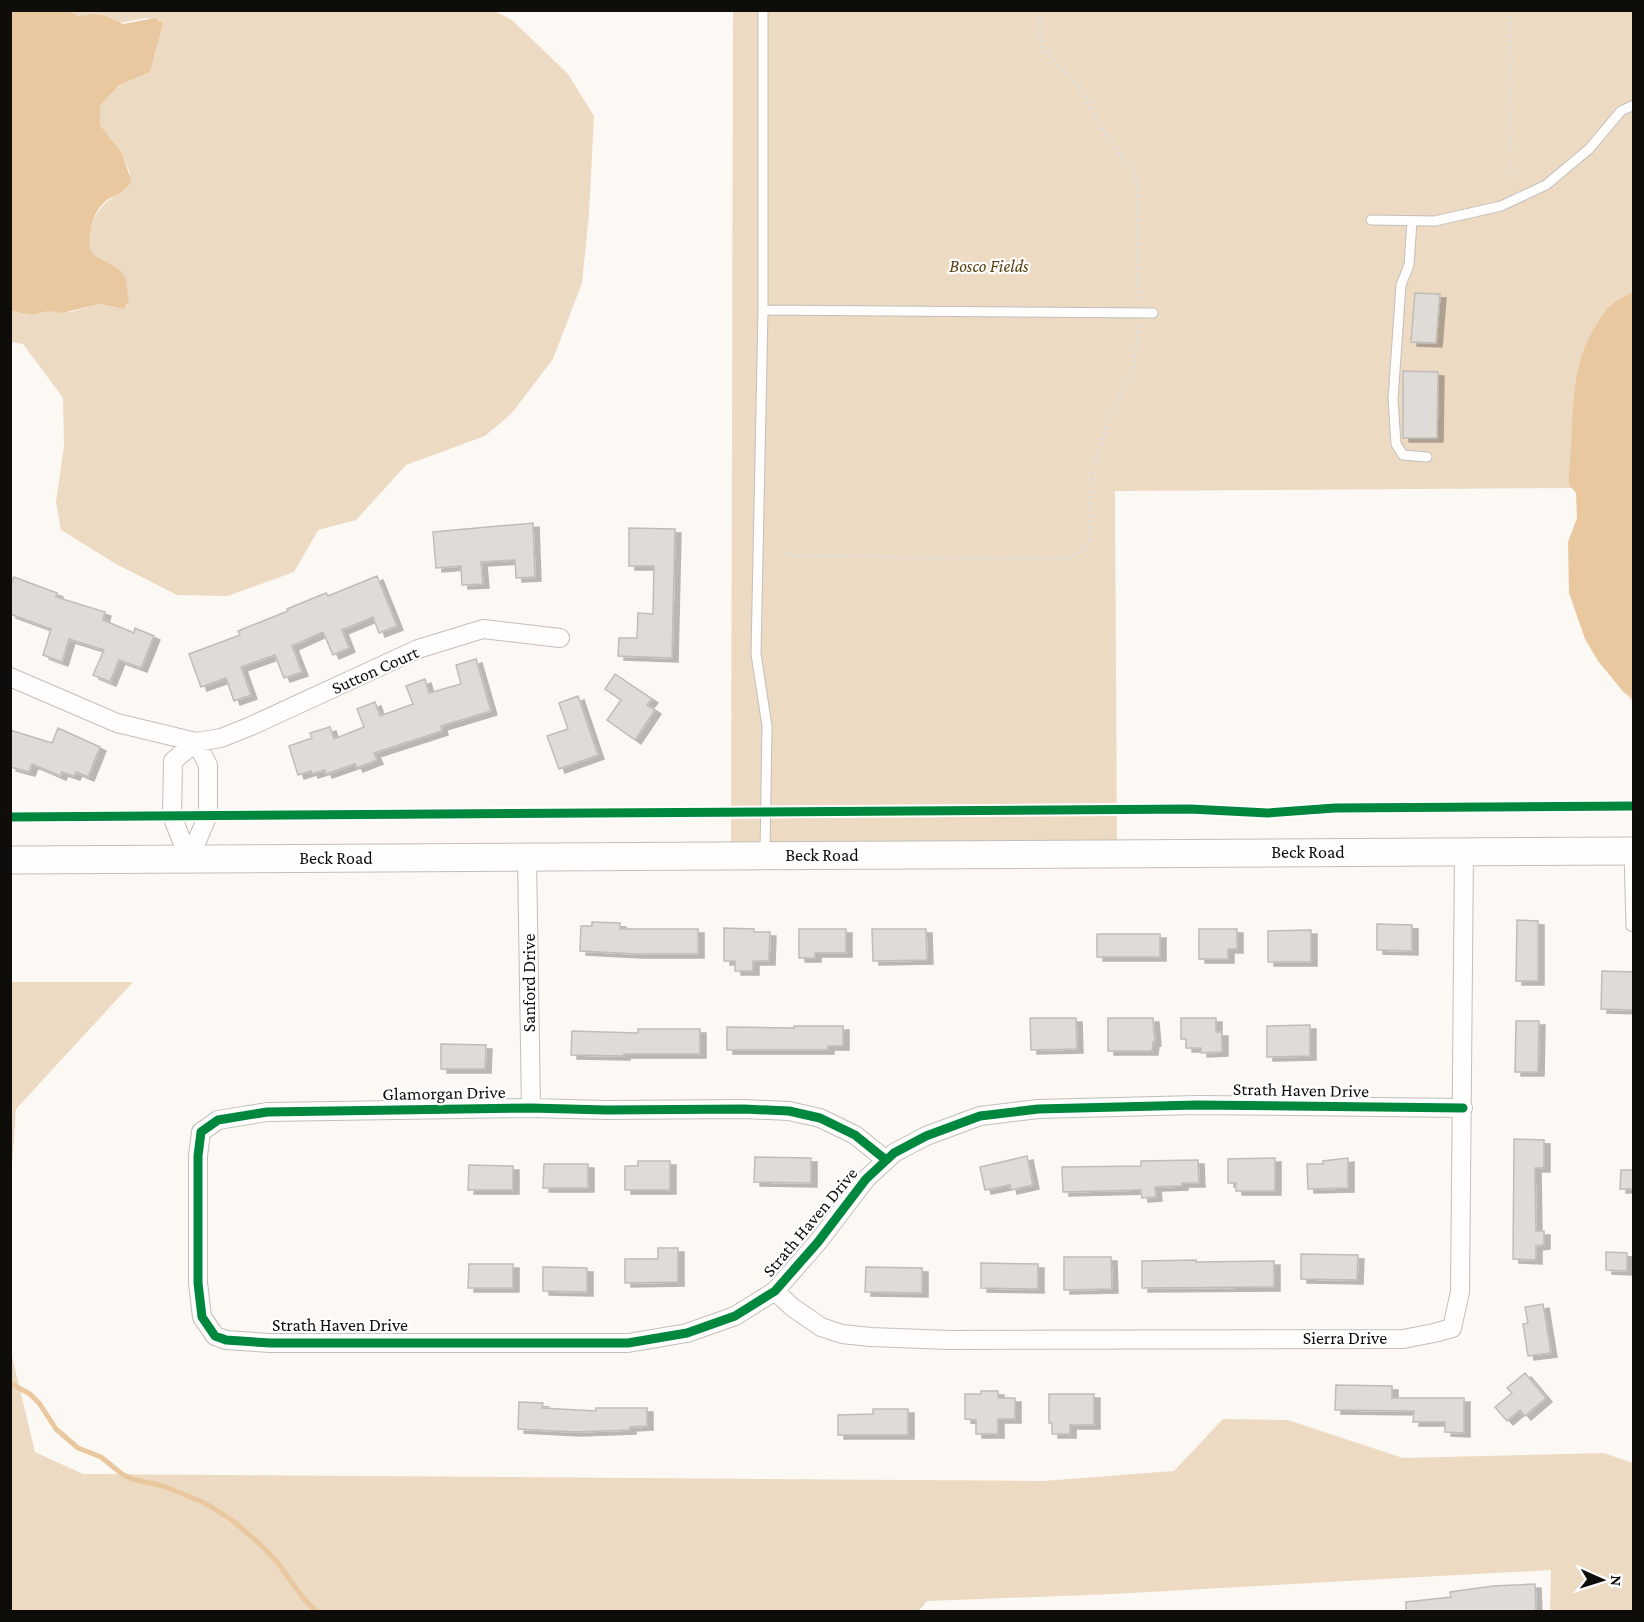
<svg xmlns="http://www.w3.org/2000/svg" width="1644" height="1622" viewBox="0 0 1644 1622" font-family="'Crimson Pro',serif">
	<defs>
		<filter id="shadow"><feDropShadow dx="6" dy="4" stdDeviation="0" flood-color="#0004"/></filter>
	</defs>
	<rect width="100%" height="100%" fill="#fcf8f4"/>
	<path fill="#eddac2" d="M69,11H495L513,21L568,74L594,116L589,214L582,283L553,359L511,414L485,436L406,465L356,520L318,530L294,572L228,596L177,595L116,564L61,530L56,502L64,446L63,398L23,344L11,342L10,311L32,315L49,311L71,312L100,304L118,308L127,306C129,301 127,298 127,292C124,260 102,270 90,249C89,217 99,204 126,189L130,173L122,153L100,125V106L119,85L148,73C154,66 161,30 160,20L146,18L119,23L106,16H79Z
		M733,11H1633V701L1624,693L1601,662L1577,488L1115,491L1117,851L731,853Z
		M11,982H133L16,1109L11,1179Z
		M11,1352L35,1452L83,1474L1043,1481L1174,1471L1223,1419L1288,1420L1403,1458L1604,1453L1633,1463V1611H1550L1551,1570L1112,1594L927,1601L918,1612L11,1611Z"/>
	<path fill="#eac89f" d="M10,11H69L79,16L93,14L106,16L123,24L155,18L163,23L151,69L148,73L119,85L100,106V125L122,153L131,180C128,192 115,194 106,201C92,212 89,232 90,249C98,263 118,263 125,277C128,285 127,294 129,302L124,309L100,304L62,313L49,311L32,315L11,311Z
		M1633,292V698L1621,689L1598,661L1585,639L1569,593L1568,542L1577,518L1576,493L1569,485V473C1575,422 1567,365 1599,321C1602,316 1605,310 1610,306C1617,300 1625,296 1633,292Z"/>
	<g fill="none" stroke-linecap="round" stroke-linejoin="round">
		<path stroke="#eac89f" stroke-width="5" d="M10,1383L30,1394L39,1403L56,1429L78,1448L101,1457L122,1474L132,1479L163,1486L205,1503L232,1520L262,1546L277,1562L304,1599L317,1612"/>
	</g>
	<path fill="#dfdcd8" stroke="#c0bdb9" stroke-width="1.5" filter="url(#shadow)" d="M1415,293L1440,294L1436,343L1411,342Z
		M1403,371L1438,372L1437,438H1403Z
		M533,523L535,577L516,578L515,560L481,562L483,584L462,585L461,566L436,568L433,532Z
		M629,528L675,529L672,658L618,656L619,638H637L638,613L653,614L654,566H629Z
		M377,576L397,626L379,633L373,617L342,630L349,648L333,655L323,632L292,646L302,672L284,678L275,655L241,667L251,695L234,701L226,678L201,687L189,654L240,635L238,631L288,611L287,609L326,593L328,596Z
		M14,577L57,593L56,597L105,612L103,620L134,633L135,628L154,636L141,668L119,660L110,682L93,675L104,650L69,639L62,662L43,655L51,629L10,614V586Z
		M476,659L491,711L441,726L442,731L374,753L377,760L357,768L355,764L326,774L325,770L312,774L311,771L298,775L289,746L312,738L310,733L330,727L334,739L364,727L357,709L375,702L380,716L413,704L406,686L425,679L429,693L461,684L456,665Z
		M615,674L652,699L647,705L655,710L635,740L607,720L621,700L605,689Z
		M578,696L598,755L559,769L547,736L568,729L559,703Z
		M58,728L100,747L88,777L76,772L74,776L62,772L60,776L32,764L29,772L10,767V730L52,743Z
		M1517,920L1538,921V981H1516Z
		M592,922L620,923V929H698V954H636L580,951L581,926H592Z
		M1377,924L1412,925V951L1377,950Z
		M724,928L754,929V932H770L769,961H753V971H735V961H724Z
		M799,929H846V953H815V958H799Z
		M872,929H926L927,960L873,961Z
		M1199,929H1237V949H1228V959H1199Z
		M1311,930V962H1268V931Z
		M1097,934H1160V957H1097Z
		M1602,971L1634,972V1010L1601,1009Z
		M1030,1018H1076L1077,1049L1031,1050Z
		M1108,1018H1153L1155,1042H1153L1152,1051H1108Z
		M1181,1018H1216V1032H1222V1052L1201,1053V1048H1186V1039H1181Z
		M1516,1021H1539L1538,1072H1515Z
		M1310,1025V1056L1267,1057V1026Z
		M794,1026H843V1046H828V1050H727V1027L794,1028Z
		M638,1029H700V1054H624V1056L571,1055L572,1031L638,1033Z
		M441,1044L486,1045L485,1069H441Z
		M1514,1139L1544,1140V1168H1535L1536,1231H1544V1245L1536,1246V1260L1513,1259Z
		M1027,1156L1033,1185L1011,1190L1010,1185L985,1190L980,1167Z
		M755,1157L811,1158V1183L754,1182Z
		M1275,1158V1191H1236V1183H1228V1159Z
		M1348,1158V1188L1308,1189L1307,1164H1323V1161Z
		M1198,1160L1199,1183H1182V1186L1155,1187L1156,1197L1142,1198L1141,1190L1063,1192L1062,1167L1141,1166V1161Z
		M638,1161H670V1190H625V1166H638Z
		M544,1164H588V1188H543Z
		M469,1165L513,1166V1190H468Z
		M1621,1170H1634V1189H1620Z
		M658,1248H678V1282L625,1283V1259H658Z
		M1606,1252L1627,1253V1271L1606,1270Z
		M1301,1254L1358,1255L1357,1280L1301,1279Z
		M1064,1257H1111L1112,1289L1064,1290Z
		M1196,1260V1262L1274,1261V1287L1142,1288V1261Z
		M981,1263L1038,1264V1289L981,1288Z
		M469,1264H513V1288H468Z
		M543,1267L587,1268V1292L543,1291Z
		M866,1267L922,1268V1293L865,1292Z
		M1543,1304L1551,1353L1528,1356L1523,1324L1528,1323L1525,1307Z
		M1525,1373L1546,1398L1525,1416L1520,1410L1507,1421L1495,1407L1512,1393L1507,1388Z
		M1336,1385L1392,1386V1398H1464V1433L1445,1432V1422H1413L1414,1411L1335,1410Z
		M981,1391H998V1398H1015V1419H998V1434H976V1420L965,1419V1394H981Z
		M1049,1394H1094V1425H1070V1434H1052V1423H1049Z
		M519,1402L543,1403L542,1408L596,1411V1408H647V1426L630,1427V1430L574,1432L518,1429Z
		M873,1409H908V1435H838V1415L873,1414Z
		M1535,1584L1536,1611H1406V1602L1451,1597L1450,1592L1493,1586Z"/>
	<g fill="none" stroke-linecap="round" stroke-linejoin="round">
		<defs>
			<path id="service" d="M763,10V310L756,654L767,726L765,853
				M1371,220L1435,221L1501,206L1546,185L1589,149L1621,111L1634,105
				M1412,221L1409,265L1401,285L1393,399L1396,444L1403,455L1427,457
				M763,310L1153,313
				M1629,853L1631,926L1634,927"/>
			<path id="minor" d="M10,677L117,723L196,742L221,738L251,726L418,649L483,629L560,638
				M196,742L208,765V815L189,859L172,816L173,761Z
				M527,858L531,1108
				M886,1160L855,1135L820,1118L789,1111L744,1109L606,1110L531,1108L267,1112L218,1120L201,1132L198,1156V1283L202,1317L215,1336L226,1340L270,1343H628L687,1333L735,1316L775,1291L818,1242L866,1179L894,1153L926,1136L980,1116L1038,1109L1197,1105L1463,1108
				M775,1291L792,1307L821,1327L842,1334L871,1337L949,1340L1403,1339L1434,1333L1452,1328L1460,1292L1464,852"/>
			<path id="secondary" d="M10,860L1634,851"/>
		</defs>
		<use href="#service" stroke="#c2bfbc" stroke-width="11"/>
		<use href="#minor" stroke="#c2bfbc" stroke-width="20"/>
		<use href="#secondary" stroke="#c2bfbc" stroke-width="29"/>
		<path stroke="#dddcda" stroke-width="3" stroke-dasharray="3 3" stroke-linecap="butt" d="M1040,10V39L1046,52L1079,86L1099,124L1135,174L1138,188L1139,301
			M1509,10L1511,183
			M785,554L796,556L1067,559L1085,549L1091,534V482L1107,422L1134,367L1139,326"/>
		<use href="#service" stroke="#fffefd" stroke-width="9"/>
		<use href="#minor" stroke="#fffefd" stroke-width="18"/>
		<use href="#secondary" stroke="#fffefd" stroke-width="27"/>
		<defs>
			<path id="cycleway" d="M10,817L1190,809L1268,813L1335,808L1634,806
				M886,1160L855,1135L820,1118L789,1111L744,1109L606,1110L531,1108L267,1112L218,1120L201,1132L198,1156V1283L202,1317L215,1336L226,1340L270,1343H628L687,1333L735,1316L775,1291L818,1242L866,1179L894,1153L926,1136L980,1116L1038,1109L1197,1105L1463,1108"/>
		</defs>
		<use href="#cycleway" stroke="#fff" stroke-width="13"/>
		<use href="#cycleway" stroke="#00873e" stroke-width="9"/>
	</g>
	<g text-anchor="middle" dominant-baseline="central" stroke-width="4.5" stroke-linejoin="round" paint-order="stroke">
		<g font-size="18" font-style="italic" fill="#5c3d10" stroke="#fff">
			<text x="989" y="266">Bosco Fields</text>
		</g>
		<g font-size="18" fill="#0f0d0a" stroke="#fff">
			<text transform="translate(375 670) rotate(-24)">Sutton Court</text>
			<text x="1308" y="852">Beck Road</text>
			<text x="822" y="855">Beck Road</text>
			<text x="336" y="858">Beck Road</text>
			<text transform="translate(529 983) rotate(-90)">Sanford Drive</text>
			<text transform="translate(1301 1090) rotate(1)">Strath Haven Drive</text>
			<text transform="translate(444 1093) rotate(-1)">Glamorgan Drive</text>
			<text transform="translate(810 1222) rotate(-50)">Strath Haven Drive</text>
			<text x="340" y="1325">Strath Haven Drive</text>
			<text x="1345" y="1338">Sierra Drive</text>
		</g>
	</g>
	<rect width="1644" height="1622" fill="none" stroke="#0f0d0a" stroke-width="24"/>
	<g transform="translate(1602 1580) rotate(93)" stroke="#ffffff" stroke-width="4.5" paint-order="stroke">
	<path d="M0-4.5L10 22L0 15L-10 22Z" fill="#0f0d0a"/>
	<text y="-9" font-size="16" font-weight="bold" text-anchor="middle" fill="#0f0d0a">N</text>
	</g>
</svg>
